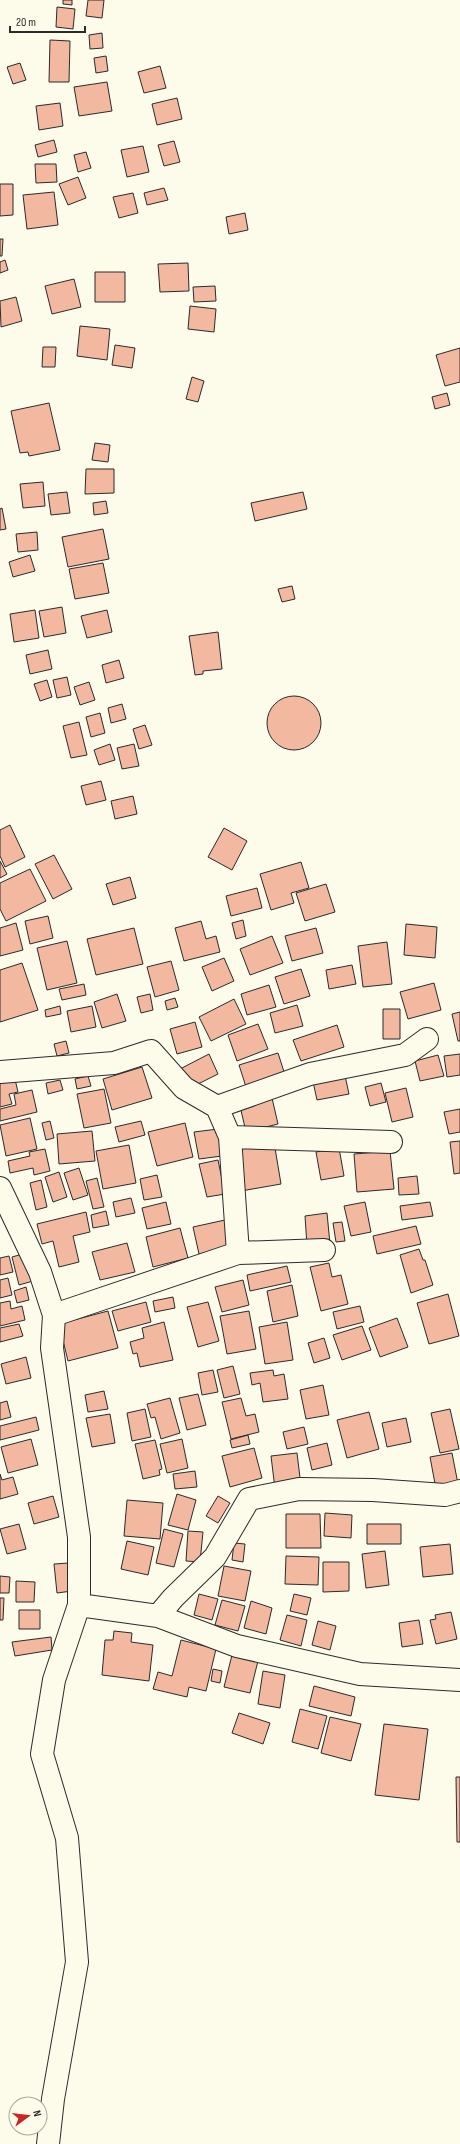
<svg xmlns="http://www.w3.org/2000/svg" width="460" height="2144" viewBox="0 0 460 2144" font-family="'Sofia Sans Condensed',sans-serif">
	<rect width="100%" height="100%" fill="#fdfbea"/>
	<path fill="#f2b8a0" stroke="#2b2b2b" d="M63,0H72V5L63,4Z
		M88,0H104L102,18L86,16Z
		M57,7L75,9L73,29L56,27Z
		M102,33L103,48L90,49L89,35Z
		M50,40L70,41L69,82H49Z
		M106,56L108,71L96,73L94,58Z
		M20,63L26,80L13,84L7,67Z
		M160,66L166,88L144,93L138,72Z
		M107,82L112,111L79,116L74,87Z
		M177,98L182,119L157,125L152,104Z
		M60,103L63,126L39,130L36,106Z
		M54,140L57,152L38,157L35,145Z
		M174,141L180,162L164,166L158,145Z
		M143,146L149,172L127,177L121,150Z
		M86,152L91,168L78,172L74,155Z
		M35,164H56L57,182L36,183Z
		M78,177L86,198L68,205L59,184Z
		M0,184H13V215L0,216Z
		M164,188L168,200L147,205L144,193Z
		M54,192L58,225L27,229L23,195Z
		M133,193L138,213L119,218L113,197Z
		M245,213L248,230L229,234L226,217Z
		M0,239H3L2,256H0Z
		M5,260L8,270L0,273V262Z
		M188,263L189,291L160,292L158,264Z
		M95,272H125V302H95Z
		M74,279L81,307L52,314L45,286Z
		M215,286L216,301L194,302L193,287Z
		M16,297L22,321L1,327L0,301Z
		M190,306L216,309L214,332L188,329Z
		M80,326L110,329L107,360L77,356Z
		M115,345L135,348L132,368L112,365Z
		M43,347H56L55,367H42Z
		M460,348V382L445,386L436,355Z
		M192,377L204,381L198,402L186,399Z
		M447,393L450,405L435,409L432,397Z
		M49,403L60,450L29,456L28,452L20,453L11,411Z
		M95,443L110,445L108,462L92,460Z
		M86,469H114V493L85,494Z
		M43,482L45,506L23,508L20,484Z
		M67,492L70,513L51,515L48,494Z
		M303,492L307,509L255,521L251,503Z
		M106,501L108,513L94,515L93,503Z
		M2,508L6,529L0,530V509Z
		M103,529L109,559L68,567L62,537Z
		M37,532L38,550L18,552L16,534Z
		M30,555L35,571L13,577L9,562Z
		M103,563L109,593L75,599L69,569Z
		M292,586L295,599L282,602L278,589Z
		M62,607L66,633L44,637L39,611Z
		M35,610L39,638L14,642L10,614Z
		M107,610L112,632L87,638L81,616Z
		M218,632L222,669L203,671V674L195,675L189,636Z
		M48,650L52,669L30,674L26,655Z
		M119,660L124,678L106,683L102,665Z
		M67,677L71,695L57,698L53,680Z
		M47,680L52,697L40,701L34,684Z
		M89,682L95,700L80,705L74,687Z
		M267 723a27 27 0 1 1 54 0a27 27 0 1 1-54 0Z
		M122,704L126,719L111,723L108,708Z
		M100,713L105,733L91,737L86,717Z
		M79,722L87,755L71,758L63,726Z
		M145,725L152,745L139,749L133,729Z
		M110,744L115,760L99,765L94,750Z
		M134,744L139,766L122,769L117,748Z
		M101,781L106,800L86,805L81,786Z
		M133,796L137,814L115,819L111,801Z
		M10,825L25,857L5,867L0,856V830Z
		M224,828L247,841L232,870L208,857Z
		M54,855L72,889L53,899L35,864Z
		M0,861L7,874L0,878Z
		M301,862L309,888L291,893L294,903L271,910L260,874Z
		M30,869L46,901L6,921L0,909V883Z
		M130,877L136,898L113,905L106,884Z
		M326,884L335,912L305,921L296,893Z
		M257,888L262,908L231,916L226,896Z
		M48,916L53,938L30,944L25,921Z
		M243,920L246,936L236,939L232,923Z
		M201,921L206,939L216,936L220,952L184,961L175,928Z
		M16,923L23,950L0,956V928Z
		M406,924L437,927L435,958L404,955Z
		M134,928L143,964L96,975L87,939Z
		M316,928L323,953L292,961L285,936Z
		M272,936L283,963L250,975L240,949Z
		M67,941L77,983L47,990L37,948Z
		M387,942L392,984L363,987L358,946Z
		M224,958L234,981L212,991L202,967Z
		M171,961L179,990L155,997L147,967Z
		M22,963L38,1010L0,1022V970Z
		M352,965L356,984L329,989L326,970Z
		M301,969L310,996L284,1004L275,977Z
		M434,983L441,1010L408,1019L400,992Z
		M84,984L86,995L62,1000L59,989Z
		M269,985L276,1007L247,1015L241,994Z
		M117,994L126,1021L102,1028L94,1002Z
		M150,994L153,1010L141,1013L137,997Z
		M175,998L178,1007L167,1010L165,1001Z
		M234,999L246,1024L211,1041L199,1017Z
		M297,1005L303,1026L275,1033L270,1013Z
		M60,1006L61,1014L46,1017L45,1010Z
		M92,1006L96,1027L71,1032L67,1011Z
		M383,1009H400V1039H383Z
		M460,1012V1041H458L452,1014Z
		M195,1022L202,1047L177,1054L170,1029Z
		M258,1024L268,1049L237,1061L228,1035Z
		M337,1025L344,1047L301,1061L293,1040Z
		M66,1041L69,1053L57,1056L54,1044Z
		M278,1053L286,1078L247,1090L239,1065Z
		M209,1054L218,1074L190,1088L180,1069Z
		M460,1054V1075L447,1077L444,1056Z
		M438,1055L444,1076L420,1081L415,1061Z
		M142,1067L152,1098L112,1110L103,1079Z
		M344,1071L349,1094L317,1100L312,1077Z
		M14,1075L18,1092L9,1094L12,1104L0,1107V1078Z
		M88,1076L91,1086L77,1089L75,1079Z
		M60,1080L63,1090L48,1094L46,1083Z
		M381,1083L386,1102L370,1106L365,1087Z
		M406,1088L413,1117L392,1122L385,1093Z
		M104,1089L111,1123L84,1128L77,1094Z
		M32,1090L37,1112L0,1121V1109L16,1105L14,1094Z
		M272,1098L278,1124L246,1132L240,1106Z
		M460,1109V1132L449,1134L444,1112Z
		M30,1118L37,1149L6,1156L0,1125Z
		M50,1121L54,1138L46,1140L42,1123Z
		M141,1121L145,1135L119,1142L115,1127Z
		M185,1123L193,1157L157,1166L148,1132Z
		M218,1129L222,1156L199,1159L194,1132Z
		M92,1131L95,1161L59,1164L57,1134Z
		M460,1141V1173L454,1174L450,1142Z
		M274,1142L281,1184L241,1191L234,1149Z
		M129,1145L136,1183L103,1189L96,1151Z
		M339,1148L344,1176L321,1180L316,1152Z
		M45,1149L50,1171L34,1175L33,1168L10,1173L8,1161L30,1156L29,1152Z
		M390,1151L394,1189L357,1192L354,1154Z
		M218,1160L225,1194L207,1197L199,1164Z
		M79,1168L88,1195L73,1200L64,1173Z
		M59,1172L67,1197L53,1202L45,1177Z
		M157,1175L162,1197L144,1200L140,1179Z
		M417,1176L419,1194L399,1195L398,1178Z
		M97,1178L104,1207L93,1209L86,1181Z
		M41,1180L47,1207L36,1210L30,1183Z
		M131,1198L135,1213L116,1217L113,1202Z
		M166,1202L171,1224L147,1229L142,1208Z
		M365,1202L371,1232L351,1236L344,1206Z
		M430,1202L433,1216L402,1220L400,1206Z
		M106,1211L109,1225L93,1228L91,1215Z
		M86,1212L90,1232L73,1236L79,1262L59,1267L53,1241L42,1244L37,1224Z
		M327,1213L330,1244L307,1246L305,1216Z
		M225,1220L231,1247L199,1254L193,1227Z
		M342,1222L345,1241L336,1242L333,1223Z
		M416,1226L421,1244L377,1254L373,1236Z
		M180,1228L188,1258L153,1267L146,1237Z
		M127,1243L135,1272L100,1280L92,1252Z
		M419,1249L423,1260H425L433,1285L411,1293L400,1255Z
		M26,1253L33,1281L19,1285L12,1257Z
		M9,1256L13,1272L0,1275V1258Z
		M329,1263L332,1277L341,1275L348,1304L321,1311L310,1267Z
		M287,1266L291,1282L250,1291L247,1275Z
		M8,1278L12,1295L0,1298V1280Z
		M243,1280L249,1305L222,1312L215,1287Z
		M292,1285L298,1316L273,1322L267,1291Z
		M26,1287L29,1300L17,1303L14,1291Z
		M448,1294L459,1336L429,1344L417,1303Z
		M173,1297L175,1308L155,1312L153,1301Z
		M10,1301L11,1309L22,1306L25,1320L0,1326V1303Z
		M146,1302L151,1322L118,1331L112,1311Z
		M208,1302L219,1341L198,1347L187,1307Z
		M360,1306L364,1322L337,1329L333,1312Z
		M108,1311L118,1348L68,1361L59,1324Z
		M249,1311L256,1349L227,1354L220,1316Z
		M397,1318L408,1347L380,1357L369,1328Z
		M164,1322L173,1360L140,1367L137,1353L133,1354L130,1342L144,1338L142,1328Z
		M287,1322L293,1360L265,1364L259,1327Z
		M19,1324L23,1336L0,1342V1328Z
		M362,1326L371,1350L342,1360L333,1335Z
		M324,1338L330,1358L314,1363L308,1343Z
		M26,1357L31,1378L6,1384L1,1364Z
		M233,1366L240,1394L224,1398L217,1370Z
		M213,1370L218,1392L202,1395L198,1373Z
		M273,1370L274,1376L284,1374L288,1399L263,1402L260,1383L252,1385L250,1373Z
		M323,1385L329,1415L306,1419L300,1390Z
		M104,1391L108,1409L88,1412L85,1395Z
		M198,1394L206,1425L187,1430L179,1398Z
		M170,1398L180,1433L161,1439L155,1417L151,1418L147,1404Z
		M241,1398L246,1416L255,1414L259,1432L231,1439L222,1402Z
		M7,1401L11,1417L0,1420V1403Z
		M145,1409L151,1437L132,1441L127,1413Z
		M450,1409L459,1449L440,1453L431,1413Z
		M369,1412L379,1449L347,1458L337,1420Z
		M110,1414L115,1443L92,1447L86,1418Z
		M36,1417L39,1430L0,1440V1426Z
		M406,1418L411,1442L387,1447L382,1423Z
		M304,1427L308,1444L287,1449L283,1432Z
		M248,1435L250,1444L232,1448L230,1440Z
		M31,1439L38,1465L8,1473L1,1447Z
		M182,1439L188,1468L167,1473L160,1444Z
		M155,1440L162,1469L159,1470L160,1475L143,1479L135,1444Z
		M327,1443L332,1465L312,1470L307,1448Z
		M254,1448L262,1478L230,1487L222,1456Z
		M297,1453L301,1486L275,1489L271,1456Z
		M452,1453L458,1484L436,1489L430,1457Z
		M195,1471L197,1487L175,1489L173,1474Z
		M0,1474L2,1480L13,1477L18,1494L0,1499Z
		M177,1494L196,1500L188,1530L168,1525Z
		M53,1496L59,1517L34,1524L28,1503Z
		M218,1496L230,1503L218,1523L206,1516Z
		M127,1500L163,1503L160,1539L124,1536Z
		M325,1513L352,1515L351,1538L324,1536Z
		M286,1514H320L321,1548H286Z
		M19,1524L26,1549L7,1554L0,1529Z
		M367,1524H401V1544H367Z
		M164,1529L183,1534L174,1567L156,1563Z
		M188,1531L203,1532L200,1562L186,1561Z
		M127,1541L154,1547L148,1575L121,1569Z
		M234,1543L245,1544L243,1562L232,1560Z
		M450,1544L453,1574L423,1577L420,1547Z
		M385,1551L389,1585L366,1588L362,1554Z
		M286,1556L319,1557L318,1585L285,1584Z
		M323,1562H349V1591L323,1592Z
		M69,1563L72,1591L57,1593L54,1564Z
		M224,1566L251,1571L245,1601L218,1596Z
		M0,1576L10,1577L9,1593H0Z
		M16,1581L35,1582L34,1602H16Z
		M199,1594L218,1599L212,1620L194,1615Z
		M294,1594L311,1598L307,1615L290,1611Z
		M0,1598H4L3,1620H0Z
		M222,1600L245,1606L238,1631L215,1625Z
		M251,1601L272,1608L266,1634L244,1628Z
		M19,1610H40V1629H19Z
		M451,1612L457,1639L436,1644L430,1620L436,1619L435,1615Z
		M287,1615L307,1620L301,1646L280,1640Z
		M419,1620L423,1644L402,1647L399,1623Z
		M318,1621L336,1626L330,1650L312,1645Z
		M114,1631L132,1633L131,1642L153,1645L149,1681L102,1675L105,1640H113Z
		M51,1637L52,1650L15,1656L12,1642Z
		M181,1640L216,1649L206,1691L189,1687L187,1697L153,1689L158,1672L172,1676Z
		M232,1655L258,1661L250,1693L224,1687Z
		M213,1669L222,1671L220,1683L211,1681Z
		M263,1671L285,1675L280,1708L258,1704Z
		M314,1686L355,1697L351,1716L309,1706Z
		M300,1709L327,1716L318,1749L292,1742Z
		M239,1713L270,1723L263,1744L232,1733Z
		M330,1717L361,1724L351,1761L321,1753Z
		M384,1724L428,1729L419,1800L375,1795Z
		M456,1777H460V1842H457Z"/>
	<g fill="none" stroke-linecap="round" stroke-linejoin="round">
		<defs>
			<path id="street" d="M0,1072L114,1063L151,1051L184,1088L217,1107L230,1137L238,1253
				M217,1107L310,1074L405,1055L427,1039
				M230,1137L391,1142
				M0,1188L40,1272L54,1315L52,1348L79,1537V1605
				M54,1315L238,1253L324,1250
				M158,1616L173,1598L215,1557L249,1499L299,1489L373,1490L445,1495L460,1491
				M48,2144L53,2099L77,1962L67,1838L42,1754L54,1680L79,1605L158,1616L237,1646L360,1674L460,1680"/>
		</defs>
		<use href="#street" stroke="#2b2b2b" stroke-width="24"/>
		<use href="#street" stroke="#fdfbea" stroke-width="22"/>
	</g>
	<g transform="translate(28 2116) rotate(75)"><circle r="19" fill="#fdfbea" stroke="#a9a89e"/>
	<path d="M0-3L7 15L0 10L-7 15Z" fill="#c62828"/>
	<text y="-6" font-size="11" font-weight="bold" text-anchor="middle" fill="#2b2b2b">N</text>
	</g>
	<path d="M10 26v6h75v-6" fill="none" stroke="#2b2b2b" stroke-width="2"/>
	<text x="16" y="26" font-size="12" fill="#2b2b2b" stroke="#fdfbea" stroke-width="3" paint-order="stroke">20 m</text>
</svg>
